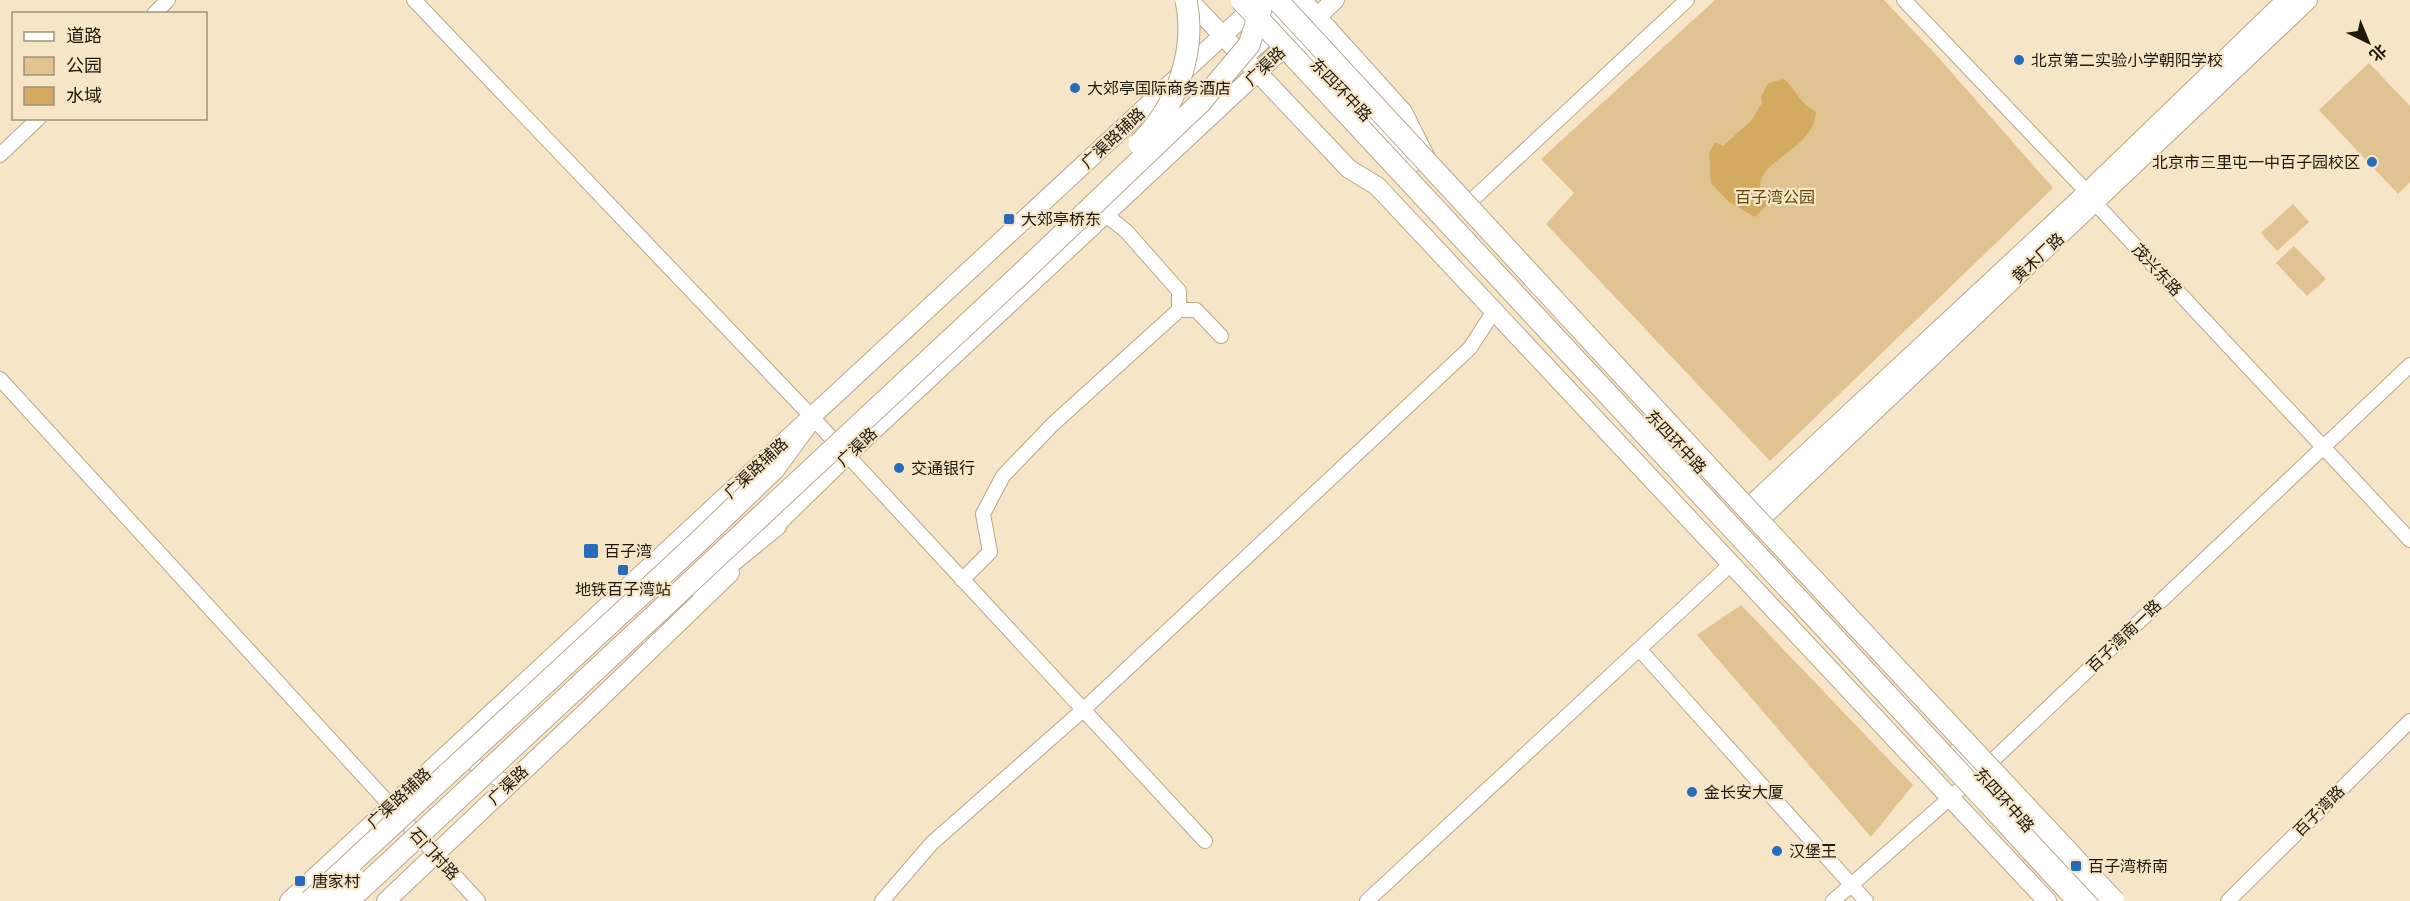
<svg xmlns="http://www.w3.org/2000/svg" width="2410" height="901" viewBox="0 0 2410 901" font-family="Poppins,'Noto Sans SC',sans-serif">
	<rect width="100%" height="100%" fill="#f6e5c7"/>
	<path fill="#e0c390" d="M1715,0H1884L1939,58L2053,188L1770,461L1546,224L1574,193L1541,159Z
		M2369,63L2410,106V182L2398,194L2319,110Z
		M2293,204L2309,222L2277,251L2261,233Z
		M2294,246L2326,279L2307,296L2276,263Z
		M1741,605L1913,785L1871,837L1697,635Z"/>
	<path fill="#d3aa5f" d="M1784,79C1798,92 1798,102 1816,112C1814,149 1760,159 1760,186L1766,193L1770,202L1755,217L1729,202L1711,183L1709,153L1715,142L1723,146L1751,121L1762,103L1761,97L1768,83Z"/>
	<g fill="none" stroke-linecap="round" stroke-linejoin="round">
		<defs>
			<path id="minor" d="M414,0L812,417L1205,841
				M1904,0L2087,192L2095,203L2410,540
				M154,14L168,0
				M0,155L39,118
				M1472,200L1687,0
				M1106,215L1126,231L1179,291V310
				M0,379L478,901
				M962,580L990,552L983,514L1003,476L1053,424L1179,310H1196L1221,336
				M1640,650L1866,901
				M468,749C474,772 490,777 511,782
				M882,901L932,843L1083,710L1470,348L1494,311
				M1367,901L1731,564
				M1833,901L1993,760L2410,365
				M2228,901L2410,721"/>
			<path id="major" d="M1189,0L1349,169L1377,186L2047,901
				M1302,0L1403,112L1425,156
				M1286,33L1363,114L1415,162
				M1242,58C1269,35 1272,35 1280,0
				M1754,502L2087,192L2286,0
				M1766,514L2308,0
				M765,535L847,455L1335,0
				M1959,750L2069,873L2098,901
				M289,901L1260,1
				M386,901L589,709L730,573"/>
			<path id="highway" d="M774,469L812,417
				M700,587L776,525
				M1987,802L2078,901"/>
		</defs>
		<use href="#minor" stroke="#b8a78b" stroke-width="16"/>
		<use href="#major" stroke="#b8a78b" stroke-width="20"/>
		<use href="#highway" stroke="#b8a78b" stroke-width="23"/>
		<use href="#minor" stroke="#fff" stroke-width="14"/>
		<use href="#major" stroke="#fff" stroke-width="18"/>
		<use href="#highway" stroke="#fff" stroke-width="21"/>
		<defs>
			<path id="highway-bridge" d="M1241,0L1987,802
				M1277,0L1737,498L2114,901
				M1139,144C1176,108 1197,51 1186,0
				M310,901L696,544L774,469
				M329,901L354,878
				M348,901L1024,271L1200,103L1249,45L1264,0"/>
		</defs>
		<use href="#highway-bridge" stroke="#b8a78b" stroke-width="23" stroke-linecap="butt"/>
		<use href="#highway-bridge" stroke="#fff" stroke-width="21"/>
	</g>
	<g fill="#276bbc" stroke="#f6e5c7" stroke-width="2">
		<circle cx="2019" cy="60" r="6"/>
		<circle cx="1075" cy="88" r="6"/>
		<circle cx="2372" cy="162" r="6"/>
		<rect x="1003" y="213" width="12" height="12" rx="3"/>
		<circle cx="899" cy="468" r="6"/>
		<rect x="583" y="543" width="16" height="16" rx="3"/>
		<rect x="617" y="564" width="12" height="12" rx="3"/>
		<circle cx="1692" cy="792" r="6"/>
		<circle cx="1777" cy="851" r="6"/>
		<rect x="2070" y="860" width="12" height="12" rx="3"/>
		<rect x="294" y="875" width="12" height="12" rx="3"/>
	</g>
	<g text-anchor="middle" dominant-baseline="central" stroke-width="4.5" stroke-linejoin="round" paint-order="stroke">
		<g font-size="16" fill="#1f190e" stroke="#f6e5c7" text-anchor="start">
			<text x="2031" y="60">北京第二实验小学朝阳学校</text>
			<text x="1087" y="88">大郊亭国际商务酒店</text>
			<text x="2360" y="162" text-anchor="end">北京市三里屯一中百子园校区</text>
			<text x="1021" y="219">大郊亭桥东</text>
			<text x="911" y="468">交通银行</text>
			<text x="604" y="551">百子湾</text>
			<text x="623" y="589" text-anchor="middle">地铁百子湾站</text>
			<text x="1704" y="792">金长安大厦</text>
			<text x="1789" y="851">汉堡王</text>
			<text x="2088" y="866">百子湾桥南</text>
			<text x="312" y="881">唐家村</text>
		</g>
		<g font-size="16" fill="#1f190e" stroke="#f6e5c7">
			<text transform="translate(1265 66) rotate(-43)">广渠路</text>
			<text transform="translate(1341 90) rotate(46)">东四环中路</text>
			<text transform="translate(1113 138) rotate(-43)">广渠路辅路</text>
			<text transform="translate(2038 258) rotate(-43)">黄木厂路</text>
			<text transform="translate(2157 270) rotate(47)">茂兴东路</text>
			<text transform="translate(1676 442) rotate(47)">东四环中路</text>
			<text transform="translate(857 447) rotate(-43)">广渠路</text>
			<text transform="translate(756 468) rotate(-43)">广渠路辅路</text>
			<text transform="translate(2124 636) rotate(-44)">百子湾南一路</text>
			<text transform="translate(508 785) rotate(-43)">广渠路</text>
			<text transform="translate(399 798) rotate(-43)">广渠路辅路</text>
			<text transform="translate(2004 800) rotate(48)">东四环中路</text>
			<text transform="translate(2319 811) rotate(-45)">百子湾路</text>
			<text transform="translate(434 854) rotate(47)">石门村路</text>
		</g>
		<g font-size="16" fill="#62470a" stroke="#f6e5c7">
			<text x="1775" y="197">百子湾公园</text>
		</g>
	</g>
	<rect x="12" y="12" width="195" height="108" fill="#f6e5c7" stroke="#a0937d" stroke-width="1.5"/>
	<rect x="24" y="32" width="30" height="9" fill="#ffffff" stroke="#a0937d" stroke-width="1.5"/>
	<text x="66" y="42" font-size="18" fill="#1f190e">道路</text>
	<rect x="24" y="57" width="30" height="18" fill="#e0c390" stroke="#a0937d" stroke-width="1.5"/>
	<text x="66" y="72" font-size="18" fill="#1f190e">公园</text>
	<rect x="24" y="87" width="30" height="18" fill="#d3aa5f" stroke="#a0937d" stroke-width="1.5"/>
	<text x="66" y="102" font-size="18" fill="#1f190e">水域</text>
	<g transform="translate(2368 42) rotate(137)" stroke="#f6e5c7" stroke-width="4.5" paint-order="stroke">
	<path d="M0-4.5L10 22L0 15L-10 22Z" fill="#1f190e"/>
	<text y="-9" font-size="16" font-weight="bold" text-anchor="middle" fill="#1f190e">北</text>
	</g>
</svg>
